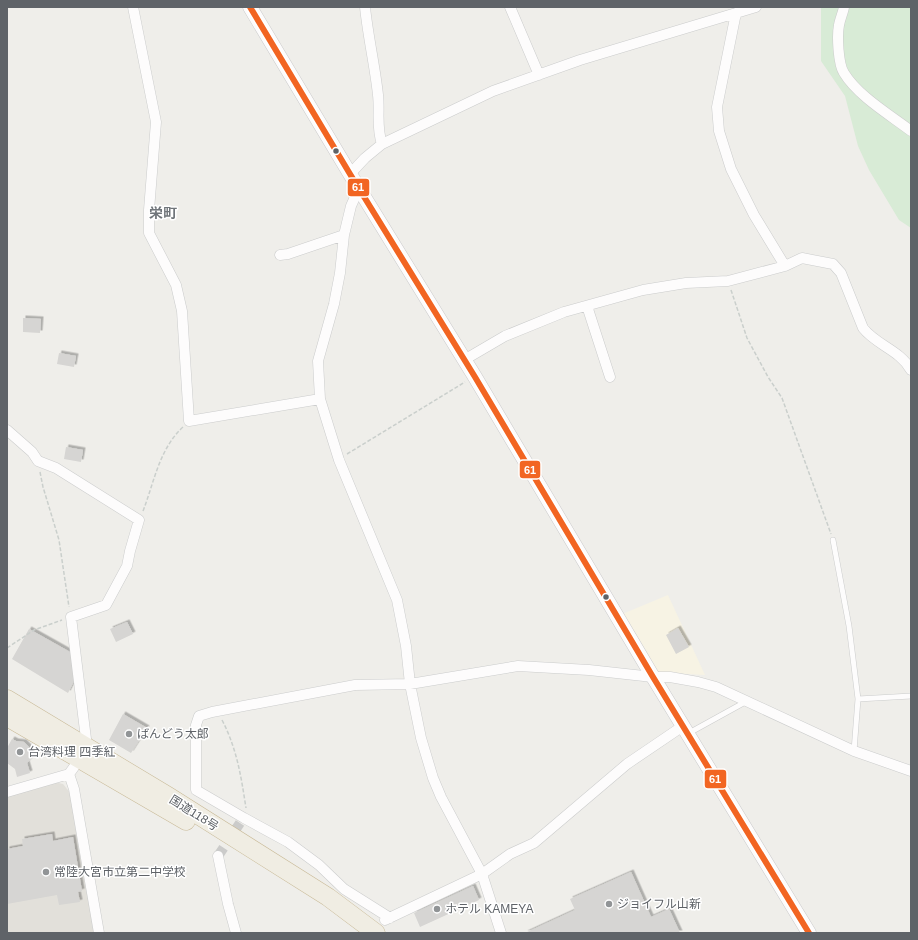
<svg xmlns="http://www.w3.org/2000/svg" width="918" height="940" viewBox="0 0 918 940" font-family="Helvetica,'Noto Sans JP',sans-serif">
	<defs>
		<filter id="shadow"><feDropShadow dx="2.5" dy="-2.5" stdDeviation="0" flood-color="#0004"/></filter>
	</defs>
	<rect width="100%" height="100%" fill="#efeeea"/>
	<path fill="#f7f3e4" d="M668,595L705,675L654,672L620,615Z"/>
	<path fill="#e2e0da" d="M54,782L63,784L71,794L95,933H7V796Z"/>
	<path fill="#d8ebd6" d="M821,7H911V228L899,220L869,170L858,146L845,96L821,61Z"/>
	<path fill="#d6d5d3" filter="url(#shadow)" d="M23,318L41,319L40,333L23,332Z
		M59,353L76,356L74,367L57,364Z
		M66,447L83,450L81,462L64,459Z
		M127,622L133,634L116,642L110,629Z
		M678,628L689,647L676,654L666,635Z
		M29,629L70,652L74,681L68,693L12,659Z
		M123,714L147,728L131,753L109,740Z
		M12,739L16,741L24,742L30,748L32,752L30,760L27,763L30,773L17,777L15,769L7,763V748Z
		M52,834L53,841L73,837L82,891L78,892L80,902L59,905L57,895L7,904V849L23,846L22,839Z
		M631,872L651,917L669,909L680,933H525L575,910L570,899Z
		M473,886L479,900L420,927L414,913Z"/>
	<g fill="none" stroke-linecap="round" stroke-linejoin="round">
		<path stroke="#cbcbca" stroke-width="10" stroke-dasharray="10 5" stroke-linecap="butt" d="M218,856L240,823"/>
		<defs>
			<path id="lane" d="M833,540L849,626L858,699L854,751
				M858,699L911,696
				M689,733L747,701"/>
			<path id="street" d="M133,7L156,122L149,210V233L176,285L182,311L189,421L320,399
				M365,7C368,37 375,66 378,95C380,112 376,127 382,144
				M510,7L539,75
				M844,7C843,13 840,19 839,25C837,35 838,64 844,73C858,96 890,115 911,131
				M736,13L717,107L719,131L731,169L754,215L785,266
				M350,174L365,158L382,144L493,91L580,60L756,7
				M360,189L355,197L351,206L344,235L340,273L334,304L318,361L320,399L339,460L397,600L406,646L410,684L421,738L433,778L441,797L482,874L501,933
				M280,255L288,254L344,235
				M587,306L610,377
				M464,360L505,336L564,312L643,290L686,283L728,281L785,266L802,258L833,264L841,273L863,328C876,345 900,350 911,370
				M7,430L32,452L38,461L56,468L139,520L130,551L127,566L106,605L71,617L87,747L79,760L69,774L7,792
				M69,774L74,789L99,933
				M218,856L228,904L236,933
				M390,918L344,889L319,865L288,842L244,818L196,790V725L199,716L212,712L355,685L410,684L518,666L589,670L653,677H670L698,682L716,687L854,751L911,771
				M385,920L482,874L510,854L534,843L627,764L683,726"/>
			<path id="secondary" d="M250,7L350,174L475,377L653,677L809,933"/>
			<path id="highway" d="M7,699L168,796L328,897L376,933
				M7,717L186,821"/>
		</defs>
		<use href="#lane" stroke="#cbcccc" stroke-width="6"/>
		<use href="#street" stroke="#cbcccc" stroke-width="11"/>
		<use href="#secondary" stroke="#cacacb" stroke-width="15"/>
		<use href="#highway" stroke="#c8b996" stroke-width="19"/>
		<path stroke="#cacfcc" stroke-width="1.5" stroke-dasharray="4 2" stroke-linecap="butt" d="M731,290L747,338L768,377L782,398L831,534
			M347,454L465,382
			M40,472L43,487L59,540L69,607
			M143,511C154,483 159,449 183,427
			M7,648L34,630L62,620
			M222,720C237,749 241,776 246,808"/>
		<use href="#lane" stroke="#fdfcfc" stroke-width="5"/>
		<use href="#street" stroke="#fdfcfc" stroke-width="10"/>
		<use href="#secondary" stroke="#fdfcfc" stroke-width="14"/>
		<use href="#highway" stroke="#f0ede3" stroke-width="18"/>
		<defs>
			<path id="bus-1" d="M250,7L350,174L475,377L653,677L809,933"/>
		</defs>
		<use href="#bus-1" stroke="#fff" stroke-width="9"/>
		<use href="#bus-1" stroke="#f26522" stroke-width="6"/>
	</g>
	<g fill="#5f6368" stroke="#fff" stroke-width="1.5">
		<circle cx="336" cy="151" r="3.5"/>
		<circle cx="606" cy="597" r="3.5"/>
	</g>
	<g fill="#919496" stroke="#fff" stroke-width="1.5">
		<circle cx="129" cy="734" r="4"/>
		<circle cx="20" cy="752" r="4"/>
		<circle cx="46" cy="872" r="4"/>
		<circle cx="609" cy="904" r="4"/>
		<circle cx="437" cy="909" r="4"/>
	</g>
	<g text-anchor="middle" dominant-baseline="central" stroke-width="3" stroke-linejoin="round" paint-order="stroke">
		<g font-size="12" fill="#5f6368" stroke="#fff" text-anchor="start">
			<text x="137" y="734">ばんどう太郎</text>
			<text x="28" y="752">台湾料理 四季紅</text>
			<text x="54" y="872">常陸大宮市立第二中学校</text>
			<text x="617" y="904">ジョイフル山新</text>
			<text x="445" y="909">ホテル KAMEYA</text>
		</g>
		<g font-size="12" fill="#5f6368" stroke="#fff">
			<text transform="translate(194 813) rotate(32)">国道118号</text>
		</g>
		<g font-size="14" font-weight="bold" fill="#70757a" stroke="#fff">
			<text x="163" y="213">栄町</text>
		</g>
	</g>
	<g stroke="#fff" stroke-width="1.5">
		<rect x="347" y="178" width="23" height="19" rx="4" fill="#f26522"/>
		<rect x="519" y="460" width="22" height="19" rx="4" fill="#f26522"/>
		<rect x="704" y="769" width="23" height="20" rx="4" fill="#f26522"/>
	</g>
	<g font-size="11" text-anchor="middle" font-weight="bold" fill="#fff">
		<text x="358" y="191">61</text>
		<text x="530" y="474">61</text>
		<text x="715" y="783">61</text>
	</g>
	<rect width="918" height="940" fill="none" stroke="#5f6368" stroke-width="16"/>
</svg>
